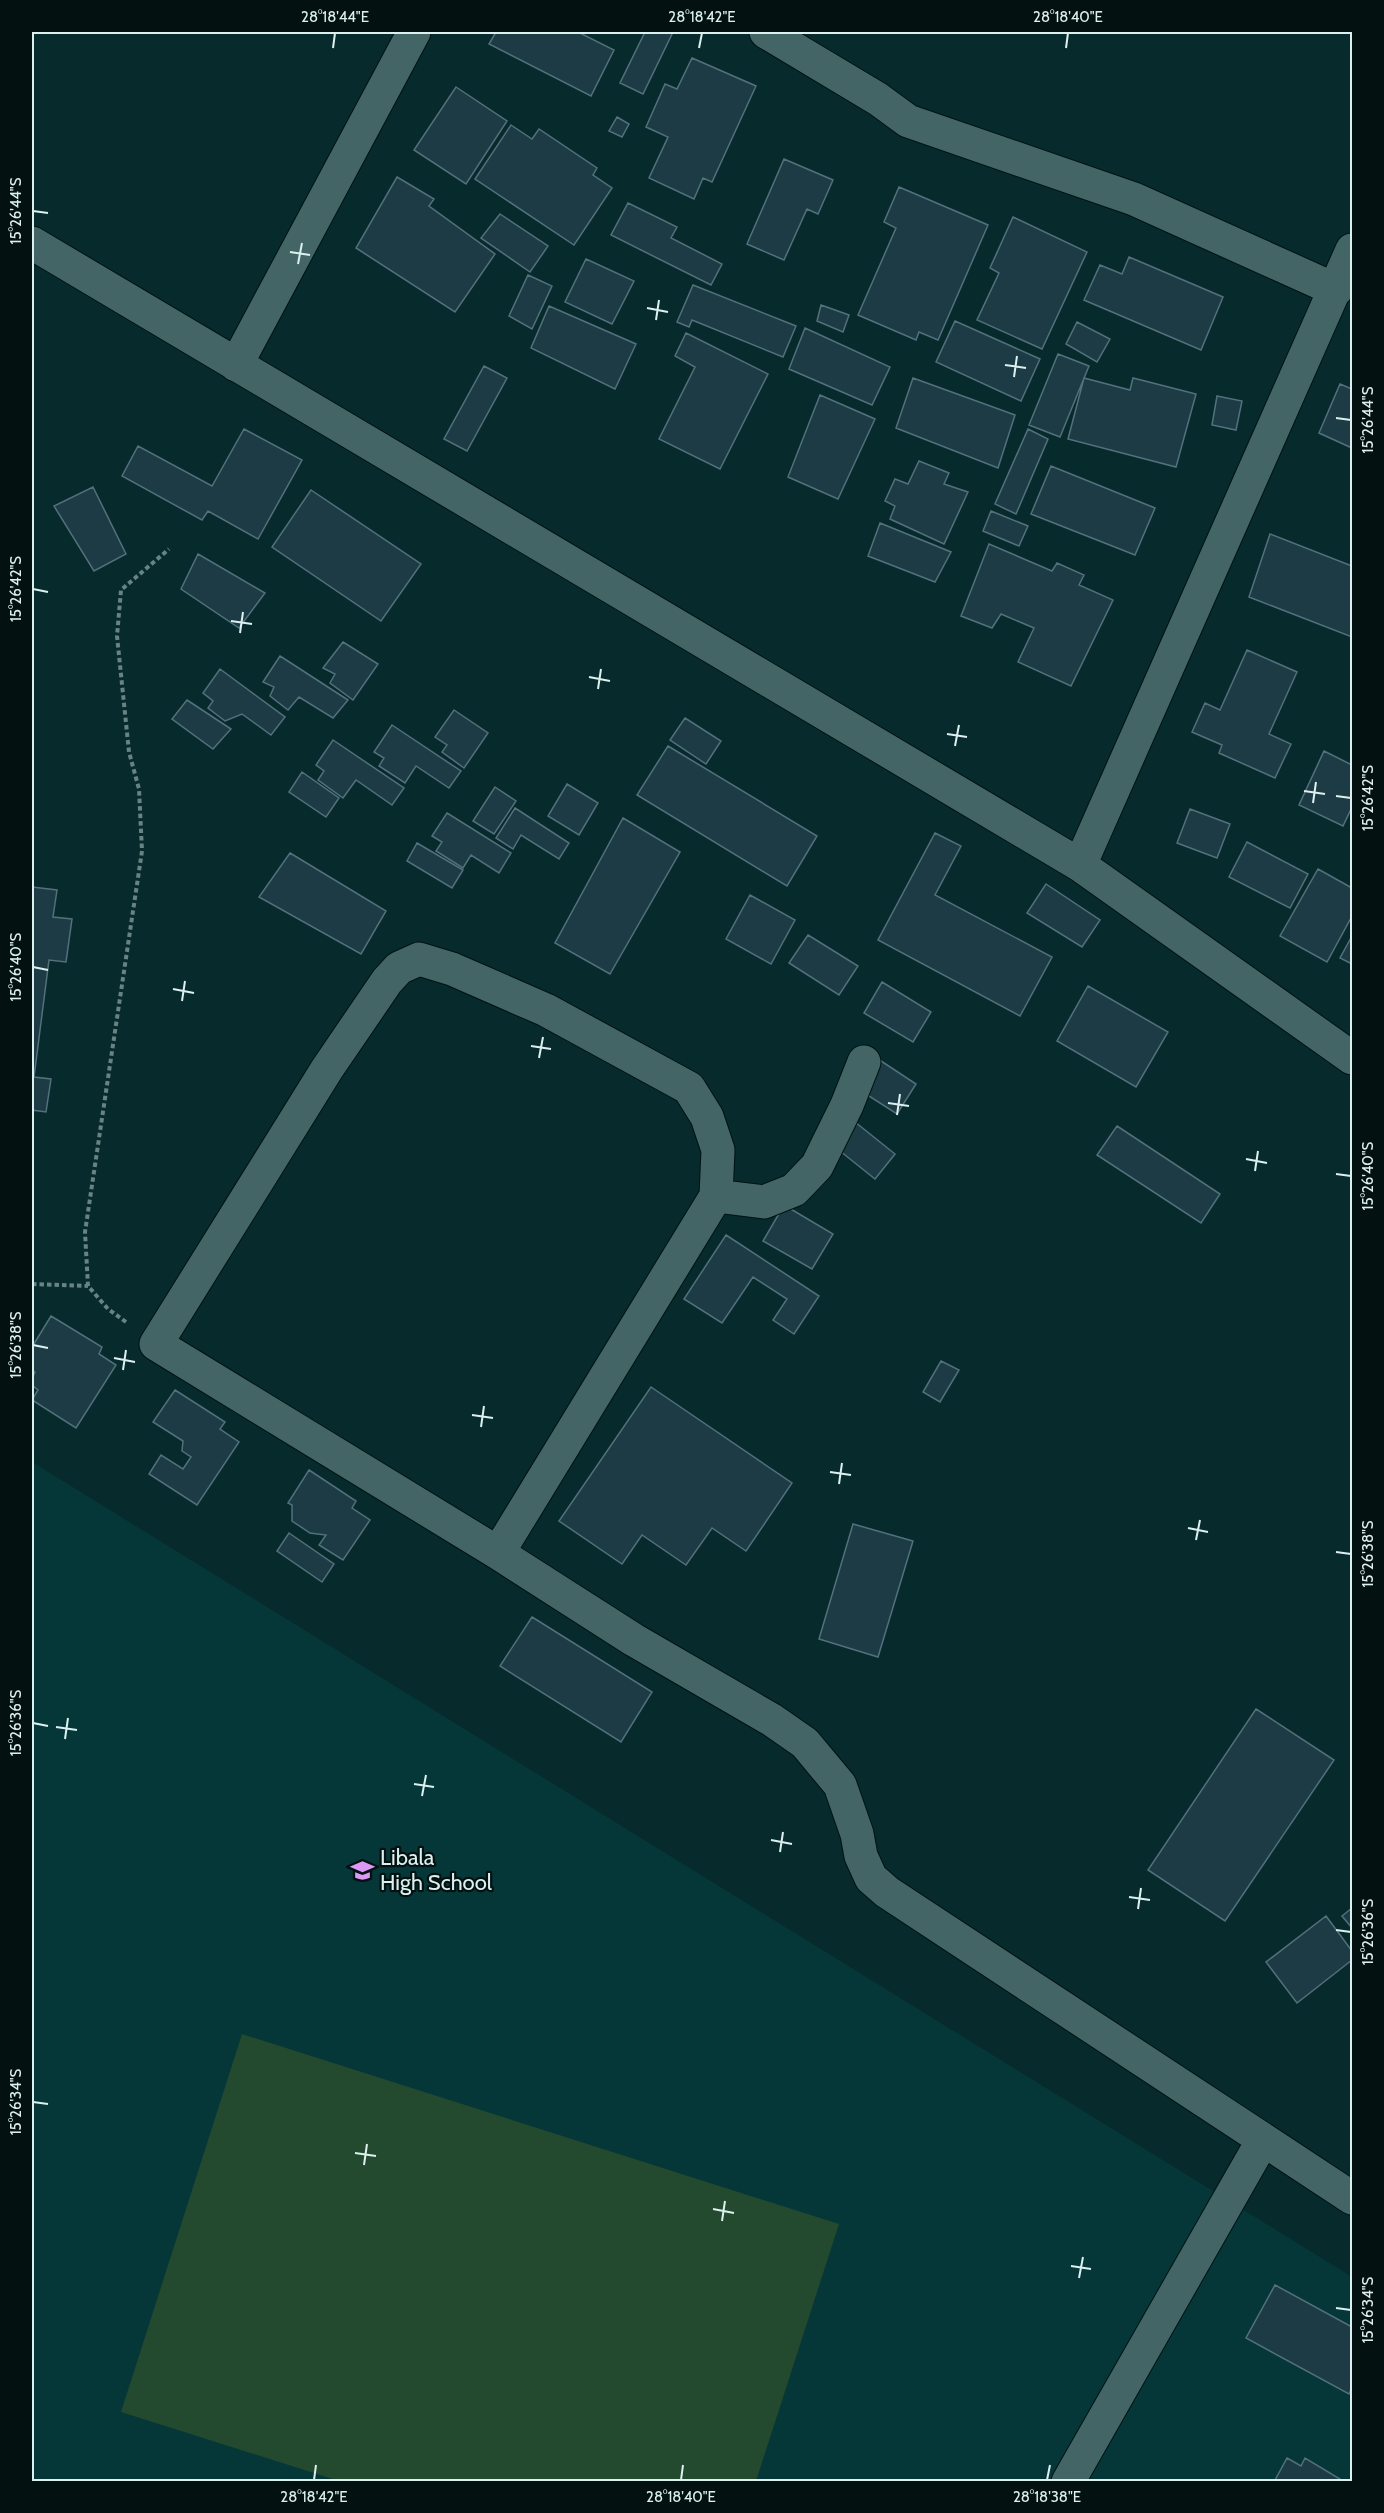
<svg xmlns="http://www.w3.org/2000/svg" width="1384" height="2513" viewBox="0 0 1384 2513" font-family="Cabin,sans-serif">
	<rect width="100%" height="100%" fill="#072b2c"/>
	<path fill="#053739" d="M32,1462L1352,2277V2481H32Z"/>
	<path fill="#23492e" d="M242,2034L839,2224L756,2481H339L121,2412Z"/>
	<path fill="#1d3b45" stroke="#53717c" stroke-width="1.5" d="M496,32H578L614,50L591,96L489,44Z
		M645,32H673L643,94L620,83Z
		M692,58L756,86L712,182L703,178L694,199L649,178L668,137L646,127L665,84L677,89Z
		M456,87L507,121L466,184L414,150Z
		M617,117L629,124L622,137L609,131Z
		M511,125L532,139L539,129L597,168L593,175L612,188L574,245L475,179Z
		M784,159L833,180L818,214L807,209L784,260L747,244Z
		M397,177L434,199L429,206L495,254L455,312L356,248Z
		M899,187L988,225L938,340L919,332L916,340L858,315L896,228L884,222Z
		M628,203L677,227L671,238L722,264L711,285L611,235Z
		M500,214L548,246L530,272L481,238Z
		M1013,217L1087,252L1042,349L977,320L999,273L990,268Z
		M1129,257L1223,297L1201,350L1084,300L1100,265L1122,274Z
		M586,259L634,281L612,324L565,302Z
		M528,275L552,286L532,329L509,316Z
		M693,285L796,326L783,357L692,320L689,327L677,322Z
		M821,305L849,315L843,332L817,321Z
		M549,306L636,344L615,389L531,348Z
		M955,321L1040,359L1021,401L936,362Z
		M1077,322L1110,339L1097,362L1066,344Z
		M805,328L890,367L872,405L789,369Z
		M686,333L768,374L720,469L659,439L695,367L675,356Z
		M1058,354L1089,366L1060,437L1029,425Z
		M484,366L507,378L467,451L444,439Z
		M913,378L1015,415L998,468L896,428Z
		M1084,378L1130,390L1133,378L1196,394L1176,467L1068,439Z
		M1340,384L1352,389V448L1319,433Z
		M820,395L875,419L838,499L788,477Z
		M1217,396L1242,401L1236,430L1212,425Z
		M244,429L302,460L258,539L208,511L202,520L122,476L138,446L212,486Z
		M1028,429L1048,439L1016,514L995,504Z
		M919,461L949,473L944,484L968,492L944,544L890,519L895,506L885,501L895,479L908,484Z
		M1051,466L1155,508L1135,555L1031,514Z
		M93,487L126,554L94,571L54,506Z
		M311,490L421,564L381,621L272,547Z
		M991,511L1028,526L1019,546L983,531Z
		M880,523L951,552L935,582L868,556Z
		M1270,534L1352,566V637L1249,597Z
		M989,544L1052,571L1057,563L1084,575L1079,585L1113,600L1071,686L1018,662L1034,628L1001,614L992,628L961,616Z
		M198,554L265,593L239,628L181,589Z
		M343,642L378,664L353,700L330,683L335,674L323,668Z
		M1247,650L1297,672L1269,734L1291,744L1275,778L1219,753L1222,745L1192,732L1205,703L1220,710Z
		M280,656L348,700L333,718L299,697L288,710L270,696L274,687L263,682Z
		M220,669L285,717L271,735L242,714L225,721L208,708L213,701L203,693Z
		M187,700L231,729L213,749L172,719Z
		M454,710L488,733L464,768L442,752L447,745L435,737Z
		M685,718L721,741L706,764L670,740Z
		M392,725L461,771L449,788L416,766L405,783L379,766L384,758L374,752Z
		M333,740L404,788L392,805L356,780L343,798L318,780L324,771L316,765Z
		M668,746L817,836L787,886L637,795Z
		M1324,751L1352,765V807L1343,826L1299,805Z
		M302,772L339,798L326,817L289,792Z
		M567,784L598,803L579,835L548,816Z
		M495,787L516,801L494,834L473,821Z
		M515,808L569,843L559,859L521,835L513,849L496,838Z
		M1190,809L1230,824L1217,858L1177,843Z
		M447,813L511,853L499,873L471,855L463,868L436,851L442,842L432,836Z
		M623,818L680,852L610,974L555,943Z
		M935,833L961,846L935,895L1052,957L1020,1016L878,940Z
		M1247,842L1308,874L1290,908L1229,877Z
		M417,843L463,870L452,888L407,861Z
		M290,853L386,911L361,954L259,897Z
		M1318,869L1352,888V916L1327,962L1280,936Z
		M1046,884L1100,920L1082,947L1027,913Z
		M32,887L57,890L53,917L72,919L66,962L49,960L34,1077L51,1079L46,1112L32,1110Z
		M750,895L795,920L771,964L726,939Z
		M808,935L858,966L839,995L789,963Z
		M1352,936V964L1340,958Z
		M882,982L931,1012L913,1042L864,1013Z
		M1088,986L1168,1032L1136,1087L1057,1041Z
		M878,1059L916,1084L897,1114L858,1089Z
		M855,1122L895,1154L875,1179L835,1147Z
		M1117,1126L1220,1194L1201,1223L1097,1155Z
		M784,1205L833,1234L812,1269L763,1241Z
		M726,1235L819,1296L794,1334L773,1320L787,1299L753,1277L722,1323L684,1299Z
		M51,1316L102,1347L99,1354L116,1365L76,1428L32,1400L38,1390L32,1385V1379L35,1372L32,1370V1347Z
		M941,1361L959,1370L940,1402L923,1392Z
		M651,1387L792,1483L746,1551L712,1528L686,1565L642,1535L622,1564L559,1521Z
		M175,1390L225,1422L220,1429L239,1442L197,1505L149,1474L161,1455L183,1469L191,1457L182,1451L183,1441L153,1422Z
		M309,1470L356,1501L352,1508L370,1520L343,1560L319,1545L326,1535L310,1533L292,1521V1505L288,1503Z
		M853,1524L913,1541L878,1657L819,1639Z
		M289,1533L334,1564L322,1582L277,1551Z
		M532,1617L652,1692L621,1742L500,1666Z
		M1256,1709L1334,1760L1225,1921L1148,1870Z
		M1352,1908V1928L1342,1916Z
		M1326,1916L1352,1951V1960L1297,2003L1266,1962Z
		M1275,2285L1352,2327V2387L1349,2394L1246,2338Z
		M1287,2458L1301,2466L1305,2458L1340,2479L1339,2482H1274Z"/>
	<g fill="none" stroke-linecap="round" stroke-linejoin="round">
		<defs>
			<path id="minor" d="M766,32L878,99L908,121L1134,199L1336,290
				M32,243L1080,865L1352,1058
				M236,365L414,32
				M1080,865L1352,250
				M716,1196L764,1202L794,1190L817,1166L847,1105L864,1062
				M498,1553L716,1196L718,1150L707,1117L689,1088L546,1010L452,969L419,959L399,968L387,981L327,1069L156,1344L498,1553L634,1640L772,1720L805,1743L840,1785L857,1834L861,1856L871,1878L887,1892L1352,2198
				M1068,2482L1263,2140"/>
		</defs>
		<use href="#minor" stroke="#001213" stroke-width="35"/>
		<path stroke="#678384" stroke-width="4" stroke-dasharray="4.5 3" stroke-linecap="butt" d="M32,1284L88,1286
			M126,1322L108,1309L88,1286L85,1232L142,851L139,789L129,752L117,636L121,590L169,549"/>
		<use href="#minor" stroke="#436566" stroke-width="33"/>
	</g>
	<path fill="none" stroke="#ddf0f0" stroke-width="2" d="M333,48L335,33M699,48L702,33M1066,48L1068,33M33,211L48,213M290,252L310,255M298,264L302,243M647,308L668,312M656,320L659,300M1005,365L1026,368M1014,377L1017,356M1336,418L1351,420M33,589L48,592M231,621L252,624M240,633L243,612M589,677L610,681M598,689L601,669M947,734L967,737M955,746L959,725M1304,791L1325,794M1336,796L1351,798M1313,803L1316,782M33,967L48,970M173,989L194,993M182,1001L185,981M531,1046L551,1049M539,1058L543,1037M888,1103L909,1106M897,1115L900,1094M1246,1159L1267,1163M1255,1171L1258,1151M1336,1174L1351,1176M33,1345L48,1348M114,1358L135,1362M123,1370L126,1350M472,1415L493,1418M481,1427L484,1406M830,1472L851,1475M839,1484L842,1463M1188,1528L1208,1532M1196,1540L1200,1520M1336,1552L1351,1554M33,1723L48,1726M56,1727L77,1730M65,1739L68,1718M414,1784L434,1787M422,1796L426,1775M771,1840L792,1844M780,1852L783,1832M1129,1897L1150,1900M1138,1909L1141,1888M1336,1930L1351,1932M33,2102L48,2104M355,2153L376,2156M364,2165L367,2144M713,2209L734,2213M722,2221L725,2201M1071,2266L1091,2269M1079,2278L1083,2257M1336,2308L1351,2310M314,2480L316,2465M681,2480L683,2465M1047,2480L1050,2465"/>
	<defs>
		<symbol id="school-bare" viewBox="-9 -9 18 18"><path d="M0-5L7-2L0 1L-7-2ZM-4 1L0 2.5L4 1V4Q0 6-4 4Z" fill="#dc99f4" stroke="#041111" stroke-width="2.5" paint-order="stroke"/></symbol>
	</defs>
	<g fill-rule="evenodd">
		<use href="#school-bare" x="346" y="1854" width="33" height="33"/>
	</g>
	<g text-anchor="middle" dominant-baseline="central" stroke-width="4.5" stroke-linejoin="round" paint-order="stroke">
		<g font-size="22" fill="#ddf0f0" stroke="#041111" text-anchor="start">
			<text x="380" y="1857">Libala<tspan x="380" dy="25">High School</tspan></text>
		</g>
	</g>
	<rect width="1384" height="2513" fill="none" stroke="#041111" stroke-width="66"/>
	<rect x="33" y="33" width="1318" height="2447" fill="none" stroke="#ddf0f0" stroke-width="2"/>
	<g font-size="15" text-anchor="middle" fill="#ddf0f0">
		<text x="335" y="22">28°18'44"E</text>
		<text x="702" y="22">28°18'42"E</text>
		<text x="1068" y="22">28°18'40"E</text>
		<text transform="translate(16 211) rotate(-90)" y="5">15°26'44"S</text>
		<text transform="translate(1368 420) rotate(-90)" y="5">15°26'44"S</text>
		<text transform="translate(16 589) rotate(-90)" y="5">15°26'42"S</text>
		<text transform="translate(1368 798) rotate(-90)" y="5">15°26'42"S</text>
		<text transform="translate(16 967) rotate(-90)" y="5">15°26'40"S</text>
		<text transform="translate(1368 1176) rotate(-90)" y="5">15°26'40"S</text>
		<text transform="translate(16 1345) rotate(-90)" y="5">15°26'38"S</text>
		<text transform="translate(1368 1554) rotate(-90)" y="5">15°26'38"S</text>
		<text transform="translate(16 1723) rotate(-90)" y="5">15°26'36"S</text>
		<text transform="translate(1368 1932) rotate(-90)" y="5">15°26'36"S</text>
		<text transform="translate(16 2102) rotate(-90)" y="5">15°26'34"S</text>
		<text transform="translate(1368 2310) rotate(-90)" y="5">15°26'34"S</text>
		<text x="314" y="2502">28°18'42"E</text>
		<text x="681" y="2502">28°18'40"E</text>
		<text x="1047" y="2502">28°18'38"E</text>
	</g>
</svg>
